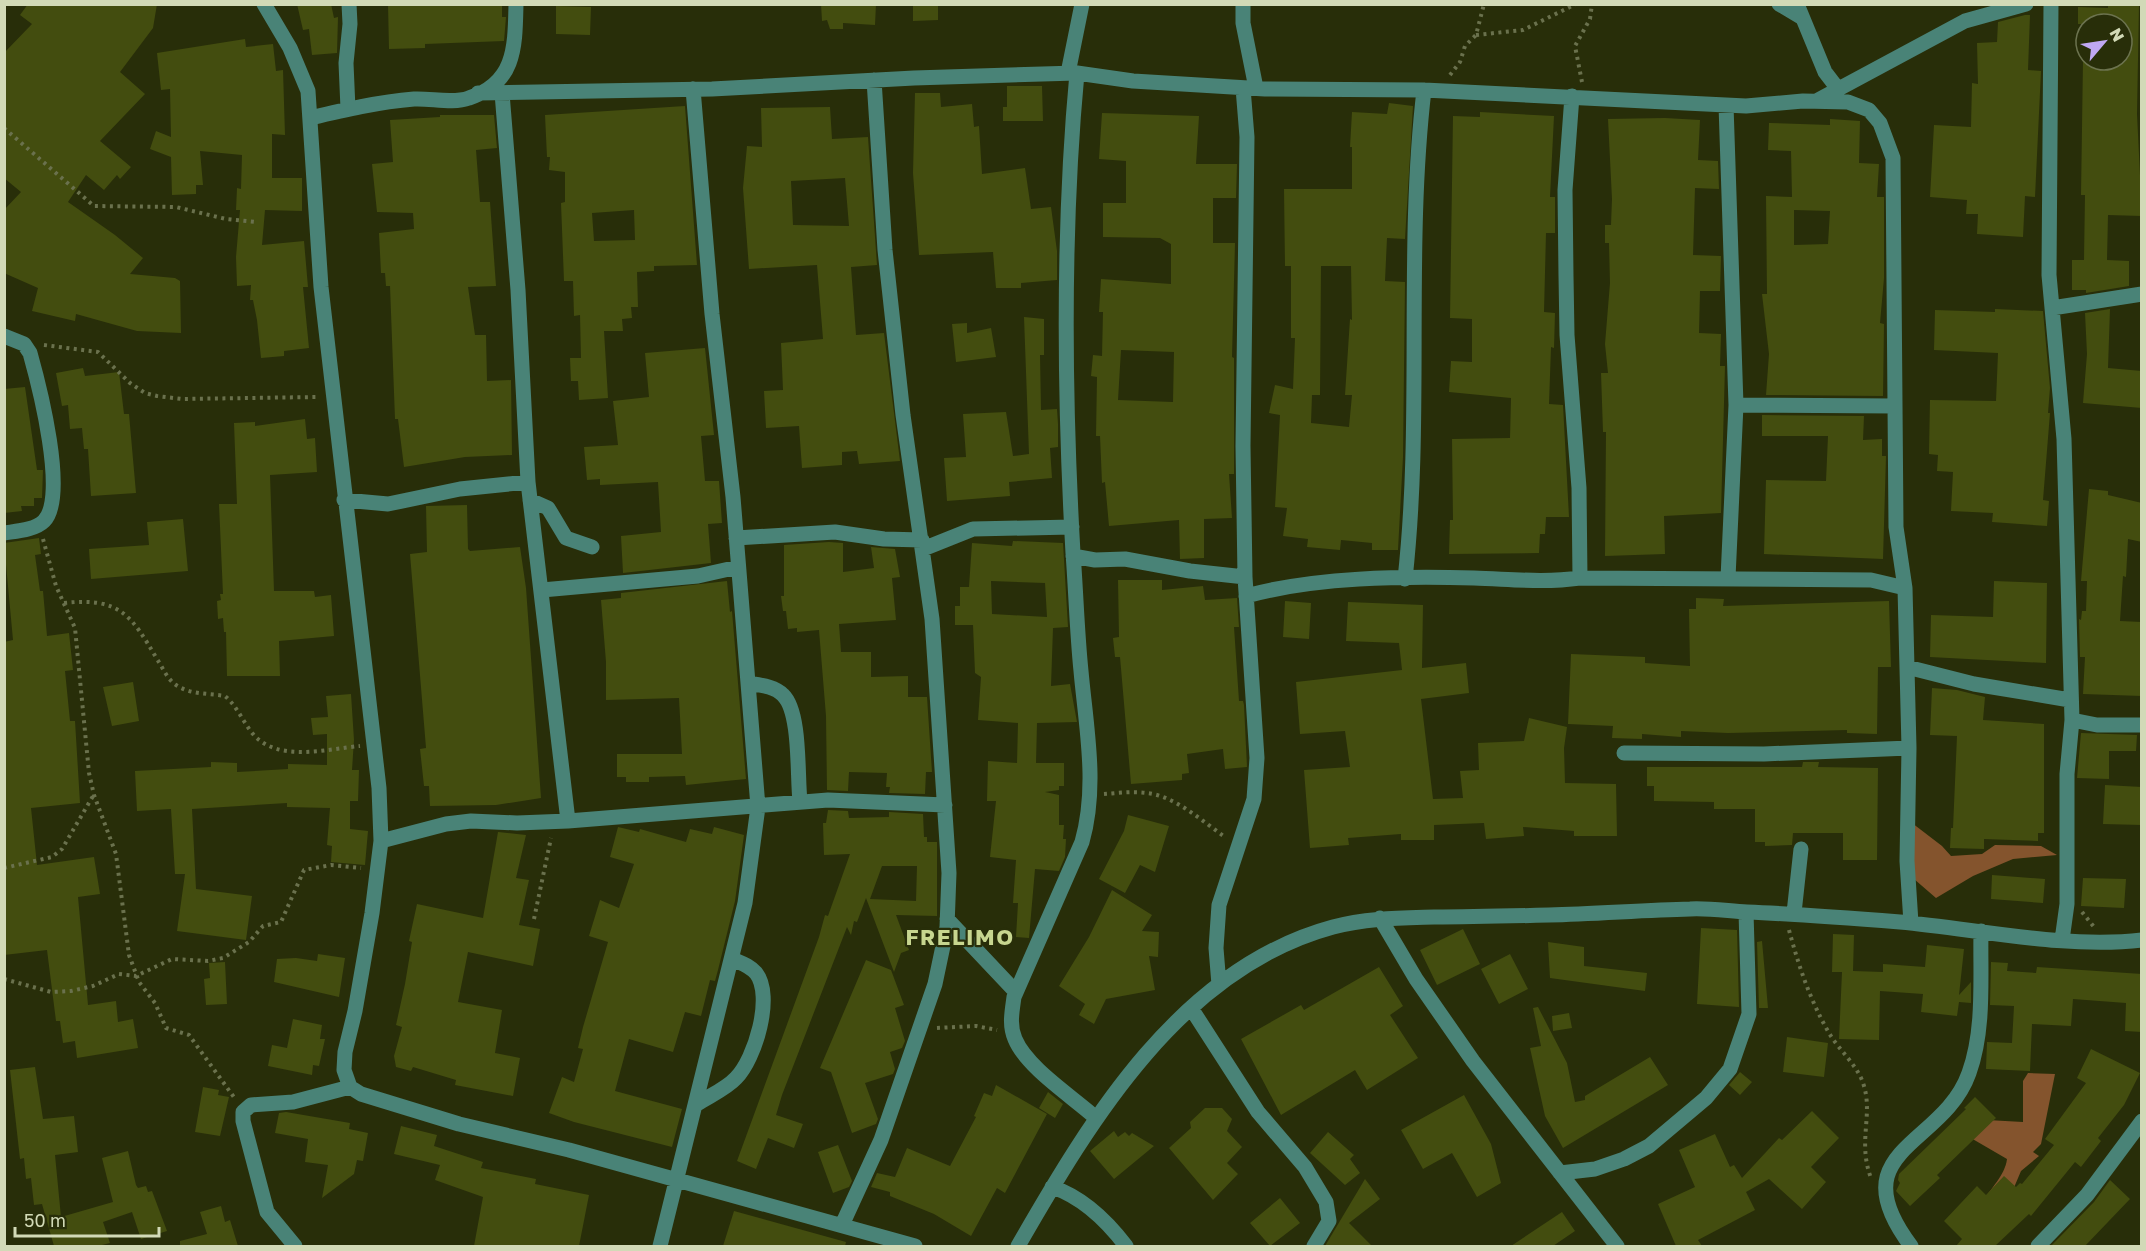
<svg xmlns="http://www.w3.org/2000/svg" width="2146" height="1251" viewBox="0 0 2146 1251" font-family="'Golos Text',sans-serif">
	<rect width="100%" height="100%" fill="#282e09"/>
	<path fill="#84542d" d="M1912,823L1942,846L1951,856L1982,854L1995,845L2041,846L2057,855L2013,859L1973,876L1936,898L1914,879Z
		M2028,1073L2055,1074L2041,1144L2033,1152L2039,1156L2021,1171L2007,1204H1982C1990,1188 2005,1176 2007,1159L1964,1134L1969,1119L2023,1122V1081Z"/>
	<path fill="#434d0f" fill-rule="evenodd" d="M28,4H157L153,28L120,72L145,94L100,141L131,167L120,179L117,175L104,190L86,175L68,202L115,235L143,258L130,274L175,278L180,281L181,333L137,331L76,314L75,321L32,311L38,288L4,273V210L21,192L4,178V53L32,24L20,15Z
		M297,4H331L334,18L338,17L337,53L312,55L309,29L303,30Z
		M388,4H502V17H506L504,41L425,44V48L389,49Z
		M821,4H876L875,25L843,23V29H830L827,20L822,21Z
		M913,4H938V20L913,21Z
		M2108,4H2139L2137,114L2142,216L2108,215L2107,260L2129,261V286L2086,293V290H2072V260H2084L2085,195H2081L2083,60H2122V24H2078V7L2108,8Z
		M556,6L591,7L590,35L556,34Z
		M2025,15H2030L2028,70L2041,71L2035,197L2025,196L2023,237L1977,234L1978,214H1966L1967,200L1930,197L1934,125L1971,127L1972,83L1978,84L1977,43L1997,42L1998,22Z
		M245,39L246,47L273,44L276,71L283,70L285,135L272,134V178H302V211L265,210L262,245L304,241L308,287H303L309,348L284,351V356L261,358L257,320L253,300H250L251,285L237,286L236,257L240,210H236L237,188L241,189L242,155L200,151L203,185H196V194L172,195L171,157L150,149L156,131L171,137L170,89L161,90L157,53Z
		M1007,86H1042L1043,121H1003V107H1007Z
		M915,93H940L941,107L972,104L974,127L979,126L982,174L1025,168L1031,209L1051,207L1057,251V280L1021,283V288H996L993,252L919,255L913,173Z
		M1389,103L1413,106L1405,239L1387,238L1385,281L1405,282L1403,457L1398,550H1372V543L1341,540L1340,550L1307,547L1308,539L1283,536L1287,508L1275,507L1280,415L1269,413L1275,385L1293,389L1295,338H1291V266H1285L1284,189H1352V147H1350L1352,112L1387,114ZM1321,266H1351L1352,320L1350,319L1345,395H1352L1349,427L1311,423L1312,395H1320Z
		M685,106L697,265L654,266V271L637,272L638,307H631L632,318L622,319L623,331H604L608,398L579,400L578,381H571L570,358H581L580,315L574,316L573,281H564L561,203L565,202V172L549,170L550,157H547L545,115ZM634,210L635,240L594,241L592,213Z
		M830,107L832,139L868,137L877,265L851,267L856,335L884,333L900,461L859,464L857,451L842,452V465L802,468L799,426L766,428L764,391L783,390L781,343L823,339L817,265L749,269L743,188L747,146L762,147L761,108ZM845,178L849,226L793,225L791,181Z
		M1480,112L1554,116L1550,197H1555V233H1546L1544,312L1555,313L1554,348L1551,347L1549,404L1563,405L1569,517H1546L1545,534H1540L1539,553L1449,554L1450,520H1453L1452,439L1510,438L1511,398L1449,392L1451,361L1472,362V319L1450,318L1453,116L1480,117Z
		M1102,113L1199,116L1196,164H1237L1236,198H1213V243H1235L1232,357L1234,358V474H1229L1232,518L1204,519V558L1180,559L1179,520L1109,526L1105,482L1102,483L1100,436H1096L1097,377L1091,376L1093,355L1102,356L1103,312H1099L1101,279L1171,284V244L1160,238L1103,237V203H1126V161L1099,159ZM1121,350L1174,352L1173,402L1118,400Z
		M440,115H494L497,148L476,150L480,202H490L496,286L468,287L475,335H486L487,381L511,380L512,455L465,457L404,467L398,419H395L390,286H386L385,273H381L379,233L414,229L413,213L377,212L372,164L393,162L390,120L440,117Z
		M1665,118L1700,120L1698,160L1718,161L1719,189L1695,188L1693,255L1721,256L1720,291H1700L1699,333L1721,334L1720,366H1725L1721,513L1664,516L1665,554L1605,556L1606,432H1603L1601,373H1608L1605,344L1610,283L1609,243H1605V225H1611L1612,199L1608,119Z
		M1830,119L1860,121L1859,163L1879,164L1877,197H1884V278L1880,323L1884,324L1883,396L1766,395L1769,354L1762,294H1767L1766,196L1792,197L1791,151L1768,150L1769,123L1830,125ZM1794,210L1830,211L1828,244L1794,245Z
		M1995,309L2043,311L2050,388L2048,413H2050L2043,500L2049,501L2047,526L1992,522L1993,513L1951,511L1953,472L1937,471L1938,455L1929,454L1930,400L1996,401L1998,353L1934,350L1935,310L1995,312Z
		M2110,309L2108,368L2142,371V408L2083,403L2087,354L2085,313Z
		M1024,317L1044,319V355H1040L1041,410L1057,409L1058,424V447L1050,448L1052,478L1009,482L1010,496L947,501L944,458L966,457L963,414L1006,412L1013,456L1029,454Z
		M967,323V333L991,328L996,357L956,362L952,324Z
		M705,348L714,435L701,436L705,481H719L722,523L708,524L711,563L623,573L621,536L661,532L658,482L600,485V479L587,480L584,447L618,445L613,401L649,397L645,353Z
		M83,368L85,376L119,372L124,414H129L136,493L91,496L88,449H84L82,428L70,429L68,405L62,406L56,373Z
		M25,387L37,470H43L42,498H34V506H21L22,511L4,513V389Z
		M1762,415L1864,416L1863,440L1882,439V456H1886L1883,559L1764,554L1766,480L1826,481L1828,436H1762Z
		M305,419L307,439L315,438L317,472L270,475L274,591H314L315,597L331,595L334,636L279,641L280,676H227L226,632H224L223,618L218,619L217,601L221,600L220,594H223L219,504H237L234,423L255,422V426Z
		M2089,489L2108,491V495L2142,503V542L2128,539L2126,577L2123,576L2120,621L2142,622V696L2083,694L2085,657H2080L2079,619L2081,620L2082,611H2086L2087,581H2081Z
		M467,505L468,549L470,551L520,547L526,588L541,798L496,805L430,806L429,786H424L420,749L426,748L410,554L427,552L426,506Z
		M183,519L188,571L91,579L89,549L149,545L147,522Z
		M39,538L41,554L35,555L40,591H43L47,636L69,633L73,670L65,671L70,721H75L80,803L31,808L37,865L94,857L100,894L78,897L88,1005L116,1001L118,1022L133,1019L138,1048L77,1058L75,1041L63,1043L60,1021H56L47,950L4,955V642L13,640L4,543Z
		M1013,541L1063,543L1068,627L1053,628L1051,686L1070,684L1077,722L1037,723L1036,763H1064V786H1059V790L1045,792L1059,795V825H1064L1063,839H1066L1065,857L1059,871L1035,869L1029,938L1016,937L1018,903H1013L1016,860L990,857L996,801H987L988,761L1017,763L1018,723L978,720L981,677L975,673L973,625H955V606H960V587H969L972,543L1012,546ZM991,581L1045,583L1047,617L992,614Z
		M829,542L843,543V572L874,568L871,547L895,549L900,577L892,578L896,620L839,624L841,652H871V677L908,676V697H927L932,772H926L925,794L889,793L890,787H886L887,773L849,772L848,791L827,790L826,716L819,630L797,632V628L788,629L786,611H783L781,596H784V545Z
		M1118,580H1162V590L1203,586L1205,600L1237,598L1239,627H1234L1239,701H1243L1244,705L1247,767L1225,769L1223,749L1187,754L1189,773L1182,774V780L1131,784L1120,657H1115L1113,638L1119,637Z
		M727,581L730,612L732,611L746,779L686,785L685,776L649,777V782H626V777H617V754H682L679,698L606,700V662L601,600L621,598V593Z
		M1994,581L2047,583L2046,663L1930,657L1931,615L1993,617Z
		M1696,598L1724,599L1723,606L1889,601L1891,667H1878L1877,734L1847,733V730L1728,733L1681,731V737L1642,734V739L1612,738L1613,726L1568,724L1571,654L1645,657V663L1690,666L1689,609H1696Z
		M1285,601L1311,603L1309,639L1283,637Z
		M1348,602L1423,605L1422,668L1466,663L1469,693L1421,699L1433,799L1463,798L1460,771L1479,770L1478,743L1524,741L1529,718L1567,727L1564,748L1565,783L1616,784L1617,836H1574V831L1523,827L1524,836L1486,839L1484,823L1434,825V840H1401V834L1348,838L1349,845L1310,848L1304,770L1350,767L1345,731L1300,734L1296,682L1402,670L1399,643L1346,641Z
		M133,682L139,721L112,726L103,687Z
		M1932,688L1957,690L1985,697L1983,720L2044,724V833H2038V841L1984,839V849L1950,848L1951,828H1953L1957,736L1930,735Z
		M351,694L354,740L352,770H359L358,801H350V829L368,831L365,865L331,862L332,846L327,845L330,808L287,807V803L192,809L196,889L252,896L246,940L177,931L185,874H175L171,809L137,811L135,771L211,767V762L237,763V772L288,769V764L327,765V734L313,735L311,718L328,717L326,696Z
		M2081,733L2137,735L2136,751H2109V779L2077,778Z
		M1803,762H1819L1818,767L1878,768L1877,860H1843V833H1793L1792,845L1765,846V842H1755V809H1714V802L1654,801V786H1647V767H1802Z
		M2105,785L2142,787V825L2103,824Z
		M828,810L848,811L849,818L889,817V812L923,814L924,837H927V842H937V916L896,915L909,950L901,953L894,972L866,898L857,922L854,921L851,935L847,927L782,1095L776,1115L803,1124L794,1148L768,1138L756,1169L737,1161L819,937L825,915L828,916L850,854L824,855L823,823H826ZM882,866H917L916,901L870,899Z
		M1128,815L1169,826L1155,872L1140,865L1125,893L1099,879L1124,831Z
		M618,827L639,832L640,829L686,842L690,829L712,834L714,827L744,835L735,901L718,970L715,981L710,980L701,1016L685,1012L673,1052L629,1039L615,1091L682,1109L672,1147L574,1122L549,1113L562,1077L574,1082L583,1049L578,1048L583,1027L608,942L589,936L600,900L619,908L634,864L610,857Z
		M498,832L526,835L516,878L529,880L519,925L540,929L533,966L468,952L458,1002L502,1010L495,1053L520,1058L513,1096L455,1085L456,1080L413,1067L411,1071L396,1067L394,1056L402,1027L396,1025L405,984L412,942L409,941L417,904L483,918Z
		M1992,875L2045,879L2043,903L1991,899Z
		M2083,878L2126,879L2124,908L2081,906Z
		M1112,890L1152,915L1142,931L1159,932L1158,957L1149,956L1155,990L1106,999L1094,1024L1079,1015L1085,1004L1059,986L1089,937Z
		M1701,928L1737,930L1739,1007L1697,1004Z
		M1463,929L1480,964L1437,985L1420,950Z
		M1833,934L1854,935L1853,971L1883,972V964L1925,967L1927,945L1964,949L1959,995L1971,982V1003L1959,1002L1957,1016L1921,1012L1923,994L1880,991L1879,1040L1839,1039L1842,972H1832Z
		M1762,941L1768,1008H1759L1757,942Z
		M1548,942L1584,947V966L1647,973L1645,991L1550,978Z
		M318,954L345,958L339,997L274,982L277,959L296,958L317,961Z
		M1510,954L1528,989L1499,1004L1481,969Z
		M866,960L891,970L904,1005L895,1008L905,1041L902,1048L890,1052L895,1069L893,1074L865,1083L878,1119L876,1124L852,1133L831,1072L820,1068Z
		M225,962L227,1004L206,1005L204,979L210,978L209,963Z
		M1991,962L2008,963L2007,971L2036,973L2037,967L2142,974V1032L2125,1031L2126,1003L2073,999L2071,1026L2032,1024L2030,1071L1986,1069L1987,1042L2012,1043L2014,1006L1990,1005Z
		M1379,967L1403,1006L1390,1015L1418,1058L1367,1090L1355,1070L1281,1115L1241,1039L1301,1005L1304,1010Z
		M1538,1007L1567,1063L1575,1102L1585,1100V1096L1650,1057L1668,1085L1563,1148L1545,1116L1530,1048L1541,1046L1533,1008Z
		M1569,1013L1572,1028L1553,1031L1552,1016Z
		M293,1019L322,1025L320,1039H325L319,1066L313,1065L312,1075L268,1066L272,1045L287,1048Z
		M1787,1037L1828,1043L1824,1077L1783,1072Z
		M2091,1049L2140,1073L2124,1105L2098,1138L2101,1141L2081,1167L2075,1162L2031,1216L2029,1214L1995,1246H1956L1962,1239L1944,1221L1977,1186L1986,1195L2004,1176L2016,1187L2020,1183L2022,1184L2054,1145L2045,1139L2086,1083L2077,1078Z
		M35,1067L43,1119L74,1116L78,1152L55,1155L61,1217L113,1202L102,1158L128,1151L136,1185L138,1188L146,1186L148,1192L152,1191L167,1231L141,1239L132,1212L103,1222L110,1243L98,1246H54L42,1204L34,1205L31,1178L26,1179L24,1158L20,1159L10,1070Z
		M1740,1072L1752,1082L1740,1095L1729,1085Z
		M996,1085L1047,1114L1005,1193L997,1188L971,1236L934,1214L890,1196V1192L871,1187L877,1173L895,1177L907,1148L950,1166L976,1117L974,1116L984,1093L992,1096Z
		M203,1087L219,1090L218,1095L229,1097L220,1136L195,1132Z
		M1048,1092L1063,1104L1055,1118L1039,1108Z
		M1464,1095L1491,1144L1501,1183L1477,1197L1452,1153L1423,1169L1401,1130Z
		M1975,1097L1996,1118L1937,1175L1940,1178L1910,1206L1896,1191L1900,1183L1898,1180L1899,1174L1966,1109L1964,1108Z
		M1205,1108H1222L1232,1119L1227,1131L1242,1147L1227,1163L1238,1174L1213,1200L1169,1148L1191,1128L1190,1122Z
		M1812,1111L1839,1138L1811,1167L1826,1182L1802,1209L1769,1179L1746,1192L1755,1210L1698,1240L1702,1246H1676L1658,1204L1695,1187L1679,1150L1715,1134L1730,1167L1734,1165L1742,1178L1779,1138L1782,1140Z
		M286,1112L350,1123L349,1129L368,1133L363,1161L357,1160L354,1174L322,1198L328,1165L305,1162L308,1139L275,1133L279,1113Z
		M401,1126L437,1135L434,1146L483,1162L481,1168L536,1179L535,1184L589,1195L579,1246H474L483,1197L435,1180L440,1165L394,1154Z
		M1114,1131L1118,1137L1125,1132L1129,1136L1132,1133L1154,1146L1114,1179L1090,1151Z
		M1328,1132L1354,1155L1350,1159L1360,1173L1345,1185L1310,1153Z
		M838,1145L852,1181L849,1187L833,1193L818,1152Z
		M1365,1179L1380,1199L1349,1223L1372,1246H1325Z
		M2110,1180L2130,1199L2085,1246H2051L2094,1202Z
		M1280,1198L1300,1223L1270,1246L1250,1223Z
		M221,1206L225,1222L230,1220L238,1246H180V1241L207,1234L200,1212Z
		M734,1211L846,1242L845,1246H723Z
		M1562,1212L1575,1231L1553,1246H1511Z"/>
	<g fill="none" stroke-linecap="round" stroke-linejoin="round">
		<path stroke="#6a714d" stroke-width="4" stroke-dasharray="3 4.5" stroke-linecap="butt" d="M1476,35L1523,30L1576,4
			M1450,75L1460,62L1465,46L1476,35L1484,4
			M1582,82L1575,46L1590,19L1592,4
			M4,128L94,206L176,207L226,219L256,222
			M44,345L98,352L130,383L145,393L157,396L182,399L317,397
			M43,539L56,586L75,628L89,773L94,795L116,854L129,955L139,982L155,1003L166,1028L189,1035L236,1100
			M64,603C120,597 131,615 157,659C163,668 167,679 176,685C191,695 208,693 225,696C237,706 243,722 253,734C278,763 326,749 360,746
			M1104,794C1118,793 1133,791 1147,793C1175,796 1202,821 1225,837
			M4,868L52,857L62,849L93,796
			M2082,912L2094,927
			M534,919L551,838
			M1789,930C1799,967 1810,1000 1829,1033C1839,1050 1857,1065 1863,1083C1874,1114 1857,1141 1871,1178
			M4,979L51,992L71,991L93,986L119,974L136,976L172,959L208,961L223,958L249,942L263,926L281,922L304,870L331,865L361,868
			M937,1028L976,1026L997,1030"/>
		<path stroke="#498377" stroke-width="15" d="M264,4L290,48L308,91L321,287L379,788L381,841L372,913L355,1011L345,1052L344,1070L350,1087L361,1094L459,1124L569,1150L915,1246
			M1243,4V23L1256,88
			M1779,4L1801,17
			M1797,4L1825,72L1838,89
			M2051,4L2049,275L2064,439L2072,720L2067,774V904L2062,940
			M1068,73L1082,4
			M1077,73C1062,233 1064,393 1073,553C1076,592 1077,632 1081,671C1086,727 1098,786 1082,842L1014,997C1012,1012 1009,1025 1015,1039C1027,1068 1073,1097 1096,1118
			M478,93L712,89L914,78L1077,73L1133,81L1265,89L1424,90L1746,106L1803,101L1848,102L1869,110L1880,123L1893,158L1896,527L1905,588L1909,748L1907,861L1911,923
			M502,93L518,290L528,482L568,821
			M1572,96L1565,190L1566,276L1567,335L1579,488L1580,578
			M1818,100L1965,21L2026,4
			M1726,105L1736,405L1728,578
			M348,109L346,63L350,24L349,4
			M310,118C344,110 378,102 414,99C431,98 453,104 469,98C516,83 515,46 516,4
			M2052,308L2142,294
			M4,336L24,344L30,353C39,385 68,497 44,521C35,530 17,531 4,533
			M1736,405L1895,406
			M344,500L388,504L460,489L528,482
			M530,500L548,508L566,538L592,547
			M736,538L835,532L884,539L922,540
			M923,549L973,529L1072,527
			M1073,556L1095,560L1125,559L1190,571L1245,577
			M1405,579C1423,417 1405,253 1424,90
			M542,590L698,576L738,567
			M1246,596C1315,577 1402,576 1474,578C1510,579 1544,583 1580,578L1871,580L1905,588
			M1907,667L1974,684L2070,700
			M748,683C759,685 774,686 783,695C801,712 797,776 800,801
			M2072,720L2097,725H2142
			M1624,753L1764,754L1909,748
			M381,841L446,824L471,821L517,823L568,821L828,800L945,805
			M1794,913L1801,849
			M1380,918L1416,979L1473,1061L1617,1246
			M947,919L1016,992
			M1219,985L1216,948L1219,905L1254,799L1257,758L1245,577L1243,446L1247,137L1243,88
			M1191,1008L1258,1112L1305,1167L1326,1202L1329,1221L1314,1246
			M697,1104C709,1096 726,1089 736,1078C755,1059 774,996 756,973C749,965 741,963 732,959
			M1560,1173L1595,1169L1624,1159L1649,1146L1706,1098L1730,1069L1749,1014L1746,912
			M1052,1187C1082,1197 1107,1221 1126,1246
			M842,1225L881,1140L935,984L947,927L949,873L932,619L903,415L885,250L874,80
			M295,1246L267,1212L243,1121V1112L251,1105L293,1102L350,1087
			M660,1246L745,903L758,807L733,497L712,314L693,89
			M1018,1246C1091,1119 1181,968 1333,927C1366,918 1400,918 1434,917C1472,917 1511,916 1549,915C1596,914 1643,910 1690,909C1709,908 1728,911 1747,912C1798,914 1849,918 1900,922C1977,929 2065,949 2142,940
			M1911,1246C1838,1149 1943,1147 1969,1073C1985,1029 1980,976 1981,931
			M2038,1246L2087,1195L2142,1121"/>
	</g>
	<g text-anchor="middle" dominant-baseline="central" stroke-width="4.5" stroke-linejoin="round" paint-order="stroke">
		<g font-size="22" font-weight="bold" letter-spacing="1.5" fill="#c7d68f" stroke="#282e09">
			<text x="960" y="936">FRELIMO</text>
		</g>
	</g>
	<rect width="2146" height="1251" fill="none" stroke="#d2dab7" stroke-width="12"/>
	<g transform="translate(2104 42) rotate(61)"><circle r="28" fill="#282e09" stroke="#6c734f" stroke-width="1.5"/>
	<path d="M0-4.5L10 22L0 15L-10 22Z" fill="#c0a8f4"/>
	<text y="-9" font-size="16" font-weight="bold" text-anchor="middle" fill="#d2dab7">N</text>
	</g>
	<path d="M15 1227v9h144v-9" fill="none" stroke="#d2dab7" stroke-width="3"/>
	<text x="24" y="1227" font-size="18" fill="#d2dab7" stroke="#282e09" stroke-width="4.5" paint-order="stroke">50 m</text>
</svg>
